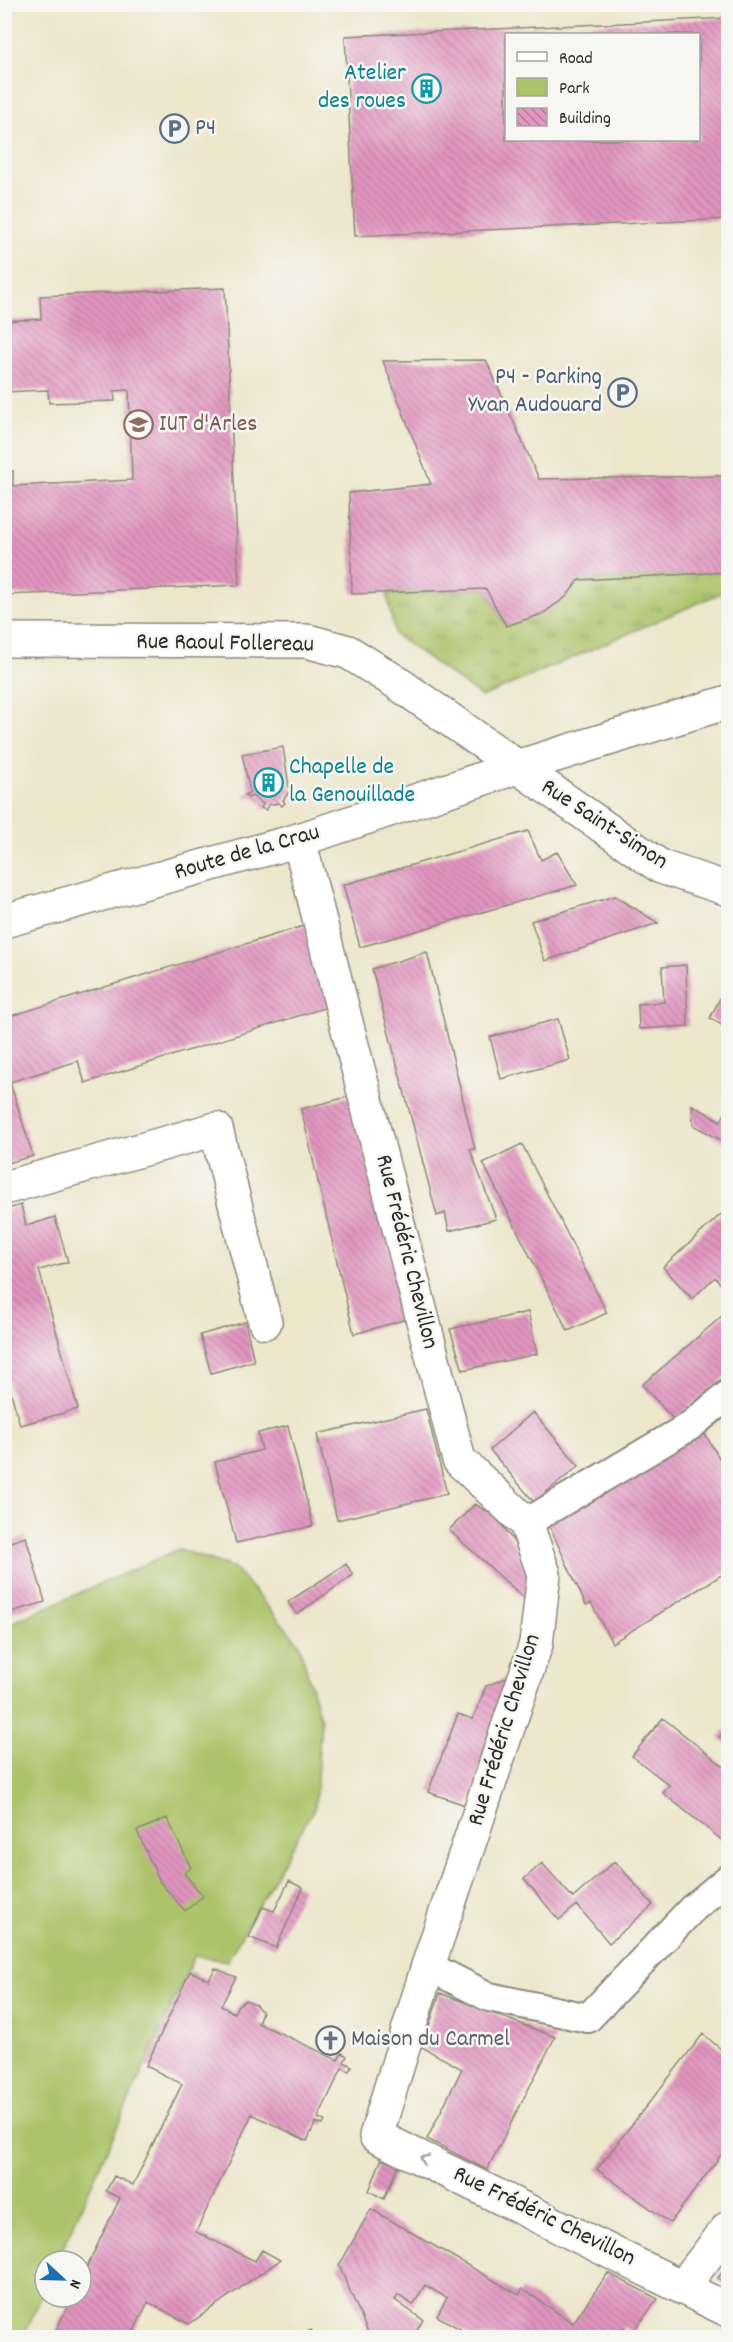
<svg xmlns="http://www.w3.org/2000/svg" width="733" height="2342" viewBox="0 0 733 2342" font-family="Dekko,sans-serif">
	<defs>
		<pattern id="grass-tufts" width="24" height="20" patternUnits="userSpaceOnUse" patternTransform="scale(1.5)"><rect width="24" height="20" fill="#abc369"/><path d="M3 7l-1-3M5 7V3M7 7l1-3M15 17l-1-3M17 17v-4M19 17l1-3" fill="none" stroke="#8b9f57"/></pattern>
		<pattern id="building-back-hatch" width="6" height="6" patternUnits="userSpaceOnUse" patternTransform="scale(1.5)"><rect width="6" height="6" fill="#e295c0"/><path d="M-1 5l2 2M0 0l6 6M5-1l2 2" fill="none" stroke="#b77a9c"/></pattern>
	</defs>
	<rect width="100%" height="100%" fill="#f6f6f2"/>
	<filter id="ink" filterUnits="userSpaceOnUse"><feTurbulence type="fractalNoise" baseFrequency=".0167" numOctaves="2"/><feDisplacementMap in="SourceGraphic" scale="12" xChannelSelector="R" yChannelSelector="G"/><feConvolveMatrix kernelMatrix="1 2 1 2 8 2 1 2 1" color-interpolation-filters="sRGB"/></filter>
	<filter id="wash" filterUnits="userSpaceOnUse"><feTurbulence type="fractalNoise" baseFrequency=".008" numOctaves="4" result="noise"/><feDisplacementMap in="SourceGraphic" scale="24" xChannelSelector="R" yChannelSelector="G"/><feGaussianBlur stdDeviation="1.35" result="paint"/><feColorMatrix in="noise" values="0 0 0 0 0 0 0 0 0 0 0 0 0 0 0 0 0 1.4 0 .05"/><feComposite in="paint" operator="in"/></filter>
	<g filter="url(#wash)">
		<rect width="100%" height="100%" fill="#ece6cb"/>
		<path fill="url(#grass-tufts)" stroke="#6b774a" stroke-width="1.5" d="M728,572V590L482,697L395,635L387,593L486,589L506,626L579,580Z"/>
		<path fill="#abc369" stroke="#6b774a" stroke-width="1.5" d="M179,1549L234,1568L299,1643L321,1721L315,1806L227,1961L194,1956L57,2261H45V2288L23,2338L4,2337V1626Z"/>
		<g id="blocks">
			<path fill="url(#building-back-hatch)" fill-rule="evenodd" d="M728,18V219L355,236L345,36ZM506,34H699V140H506Z
				M225,288L239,585L4,595V472L13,471V486L132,480L129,390L114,391L115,401L49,403L48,390L4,392V321L41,319L40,296Z
				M486,360L539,479L728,476V572L579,580L566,597L542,614L506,626L486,589L352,594L349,493L431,484L383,361Z
				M283,747L289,787L293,788V793L289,792L283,800L285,803L282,806L279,803L268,805L266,810L261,808L263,804L252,796L248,798L245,795L250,792L242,754Z
				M528,831L541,860L557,852L577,885L360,947L343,885Z
				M615,896L658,923L545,961L531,921Z
				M310,924L330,1006L85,1083L78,1061L10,1082L33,1156L4,1164V1018Z
				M427,952L475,1149H470L496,1219L449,1231L445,1213L437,1216L372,969Z
				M686,965L688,1026L639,1029L638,1004L664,1002L662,967Z
				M728,983V1029L710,1018Z
				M558,1019L570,1060L501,1079L490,1037Z
				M351,1096L407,1319L354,1334L301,1109Z
				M692,1105L721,1121L728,1107V1144L693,1125Z
				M522,1144L607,1313L568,1331L483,1163Z
				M21,1205L26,1226L55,1217L68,1262L39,1270L78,1409L20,1425L4,1368V1210Z
				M728,1208V1293L715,1277L692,1299L663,1267Z
				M728,1311V1374L674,1420L642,1385Z
				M528,1312L537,1354L463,1370L450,1329Z
				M245,1322L254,1361L211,1373L200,1335Z
				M426,1409L447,1494L337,1520L317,1434Z
				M533,1412L579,1466L534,1502L490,1450Z
				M288,1426L313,1526L236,1543L215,1462L262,1450L258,1433Z
				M702,1429L728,1473V1571L612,1643L591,1603L586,1605L547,1521Z
				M475,1504L498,1519L516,1545L532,1594V1605L449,1530Z
				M26,1537L45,1602L4,1614V1544Z
				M346,1564L353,1575L297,1614L288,1602Z
				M514,1675L468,1806L428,1792L458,1714L473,1719L486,1686Z
				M663,1718L728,1770V1834L723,1841L663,1793L669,1785L632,1756Z
				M728,1727V1745L719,1737Z
				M167,1818L191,1868L184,1873L203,1896L185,1911L160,1882L137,1831Z
				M615,1861L653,1905L609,1943L577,1905L559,1920L524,1879L542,1863L573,1898Z
				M289,1881L303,1888L276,1948L249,1937L262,1907L274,1911Z
				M215,1968L236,1977L221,2006L234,2013L238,2005L246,2000L255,2004L262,2012L258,2023L338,2060L342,2053L347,2056L344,2062L352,2066L349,2071L342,2068L318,2118L325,2121L323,2125L316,2122L307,2141L252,2114L196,2232L255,2261L262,2250L280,2260L189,2324L148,2302L131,2337H53L72,2297H81V2279L120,2198L106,2191L114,2176L133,2185L182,2084L146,2066L190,1971L209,1980Z
				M440,1993L555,2037L487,2170L427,2139L462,2069L422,2047Z
				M703,2034L728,2055V2146L670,2223L597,2169Z
				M381,2160L399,2163L384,2199L369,2191Z
				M371,2209L519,2295L522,2289L573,2323L608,2273L658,2299L632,2333L624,2327L616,2337H474L437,2316L447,2298L425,2285L413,2305L398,2295L395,2300L423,2320L413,2337H370L339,2266Z
				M728,2264V2286L718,2278Z
				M311,2330L316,2337H300Z"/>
		</g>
	</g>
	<g filter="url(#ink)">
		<use href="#blocks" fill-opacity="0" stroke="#8c887b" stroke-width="1.5"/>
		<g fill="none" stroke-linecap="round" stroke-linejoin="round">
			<defs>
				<path id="service" d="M526,1523L690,1426L728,1395
					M428,1966L489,1997L588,2018L692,1909L728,1879"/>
				<path id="minor" d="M4,640L307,641L348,652L396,682L661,867L728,889
					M299,840L459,1460L526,1523L544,1574L536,1644L428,1966L376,2136L728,2310
					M4,1188L216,1129L265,1322
					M684,2285L728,2228"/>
				<path id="secondary" d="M4,921L299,840L517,767L728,702"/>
			</defs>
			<use href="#service" stroke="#8c887b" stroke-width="32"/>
			<use href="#minor" stroke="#8c887b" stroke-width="36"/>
			<use href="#secondary" stroke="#8c887b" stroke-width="36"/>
			<use href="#service" stroke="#fff" stroke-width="28"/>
			<use href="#minor" stroke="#fff" stroke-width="33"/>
			<use href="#secondary" stroke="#fff" stroke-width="33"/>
		</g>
		<defs><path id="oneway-chevron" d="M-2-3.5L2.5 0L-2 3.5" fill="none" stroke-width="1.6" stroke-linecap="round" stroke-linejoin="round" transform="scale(1.5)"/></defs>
		<use stroke="#a0a0a0" href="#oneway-chevron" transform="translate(424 2159) rotate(-154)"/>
	</g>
	<defs>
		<symbol id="building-ring" viewBox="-11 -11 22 22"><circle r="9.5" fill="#f6f6f2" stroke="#0f9aa8" stroke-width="1.5"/><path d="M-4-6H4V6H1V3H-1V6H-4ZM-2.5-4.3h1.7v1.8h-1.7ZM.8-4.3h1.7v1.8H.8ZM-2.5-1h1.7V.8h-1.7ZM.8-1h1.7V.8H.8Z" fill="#0f9aa8"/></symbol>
		<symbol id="parking-ring" viewBox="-11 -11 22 22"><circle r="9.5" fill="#f6f6f2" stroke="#5c6f8a" stroke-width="1.5"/><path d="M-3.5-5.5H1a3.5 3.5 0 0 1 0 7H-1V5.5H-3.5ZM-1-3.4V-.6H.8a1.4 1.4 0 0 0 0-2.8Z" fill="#5c6f8a"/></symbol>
		<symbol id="university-ring" viewBox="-11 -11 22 22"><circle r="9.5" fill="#f6f6f2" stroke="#8d6e63" stroke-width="1.5"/><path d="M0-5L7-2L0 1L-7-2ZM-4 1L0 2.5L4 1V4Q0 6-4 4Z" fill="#8d6e63"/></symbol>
		<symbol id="church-ring" viewBox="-11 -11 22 22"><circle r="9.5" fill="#f6f6f2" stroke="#6b7280" stroke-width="1.5"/><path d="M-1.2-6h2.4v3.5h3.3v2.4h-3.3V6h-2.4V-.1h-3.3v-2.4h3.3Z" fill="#6b7280"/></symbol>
	</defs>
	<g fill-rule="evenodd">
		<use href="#building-ring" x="410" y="72" width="33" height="33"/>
		<use href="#parking-ring" x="158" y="112" width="33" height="33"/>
		<use href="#parking-ring" x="606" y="376" width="33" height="33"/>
		<use href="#university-ring" x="122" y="408" width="33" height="33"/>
		<use href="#building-ring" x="252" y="766" width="33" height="33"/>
		<use href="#church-ring" x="314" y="2024" width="33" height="33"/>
	</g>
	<g text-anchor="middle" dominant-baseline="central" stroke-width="5" stroke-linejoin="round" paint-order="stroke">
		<g font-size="24" fill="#0d838f" stroke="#f6f6f2" text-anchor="end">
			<text x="406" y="74">Atelier<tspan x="406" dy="28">des roues</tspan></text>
			<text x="289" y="768" text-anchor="start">Chapelle de<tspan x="289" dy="28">la Genouillade</tspan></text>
		</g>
		<g font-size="24" fill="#4e5e75" stroke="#f6f6f2" text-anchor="start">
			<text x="195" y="129">P4</text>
			<text x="602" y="378" text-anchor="end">P4 - Parking<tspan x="602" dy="28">Yvan Audouard</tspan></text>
		</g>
		<g font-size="24" fill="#785e54" stroke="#f6f6f2" text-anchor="start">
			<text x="159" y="425">IUT d'Arles</text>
		</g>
		<g font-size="24" fill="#2b2b2b" stroke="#f6f6f2">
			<text transform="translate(225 644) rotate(1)">Rue Raoul Follereau</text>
			<text transform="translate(604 825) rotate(33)">Rue Saint-Simon</text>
			<text transform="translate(247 853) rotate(-16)">Route de la Crau</text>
			<text transform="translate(406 1252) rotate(76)">Rue Frédéric Chevillon</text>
			<text transform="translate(505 1730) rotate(-73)">Rue Frédéric Chevillon</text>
			<text transform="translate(544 2217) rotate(26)">Rue Frédéric Chevillon</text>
		</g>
		<g font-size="24" fill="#5b616d" stroke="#f6f6f2" text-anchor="start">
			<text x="351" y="2040">Maison du Carmel</text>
		</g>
	</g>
	<rect width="733" height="2342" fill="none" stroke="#f6f6f2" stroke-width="24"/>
	<rect x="505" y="33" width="195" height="108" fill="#f6f6f2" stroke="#a5a5a2" stroke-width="1.5"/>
	<rect x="517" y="52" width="30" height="9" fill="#ffffff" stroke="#a5a5a2" stroke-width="1.5"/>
	<text x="559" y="63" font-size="18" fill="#2b2b2b">Road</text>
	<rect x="517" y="78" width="30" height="18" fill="#abc369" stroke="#a5a5a2" stroke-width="1.5"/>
	<text x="559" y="93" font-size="18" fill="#2b2b2b">Park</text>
	<rect x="517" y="108" width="30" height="18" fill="url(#building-back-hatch)" stroke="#a5a5a2" stroke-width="1.5"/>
	<text x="559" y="123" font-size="18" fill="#2b2b2b">Building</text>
	<g transform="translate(63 2279) rotate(112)"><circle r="28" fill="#f6f6f2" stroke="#a5a5a2" stroke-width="1.5"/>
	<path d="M0-4.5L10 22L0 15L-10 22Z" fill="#1f6fb2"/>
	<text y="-9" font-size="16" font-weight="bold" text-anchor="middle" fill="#2b2b2b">N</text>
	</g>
</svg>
